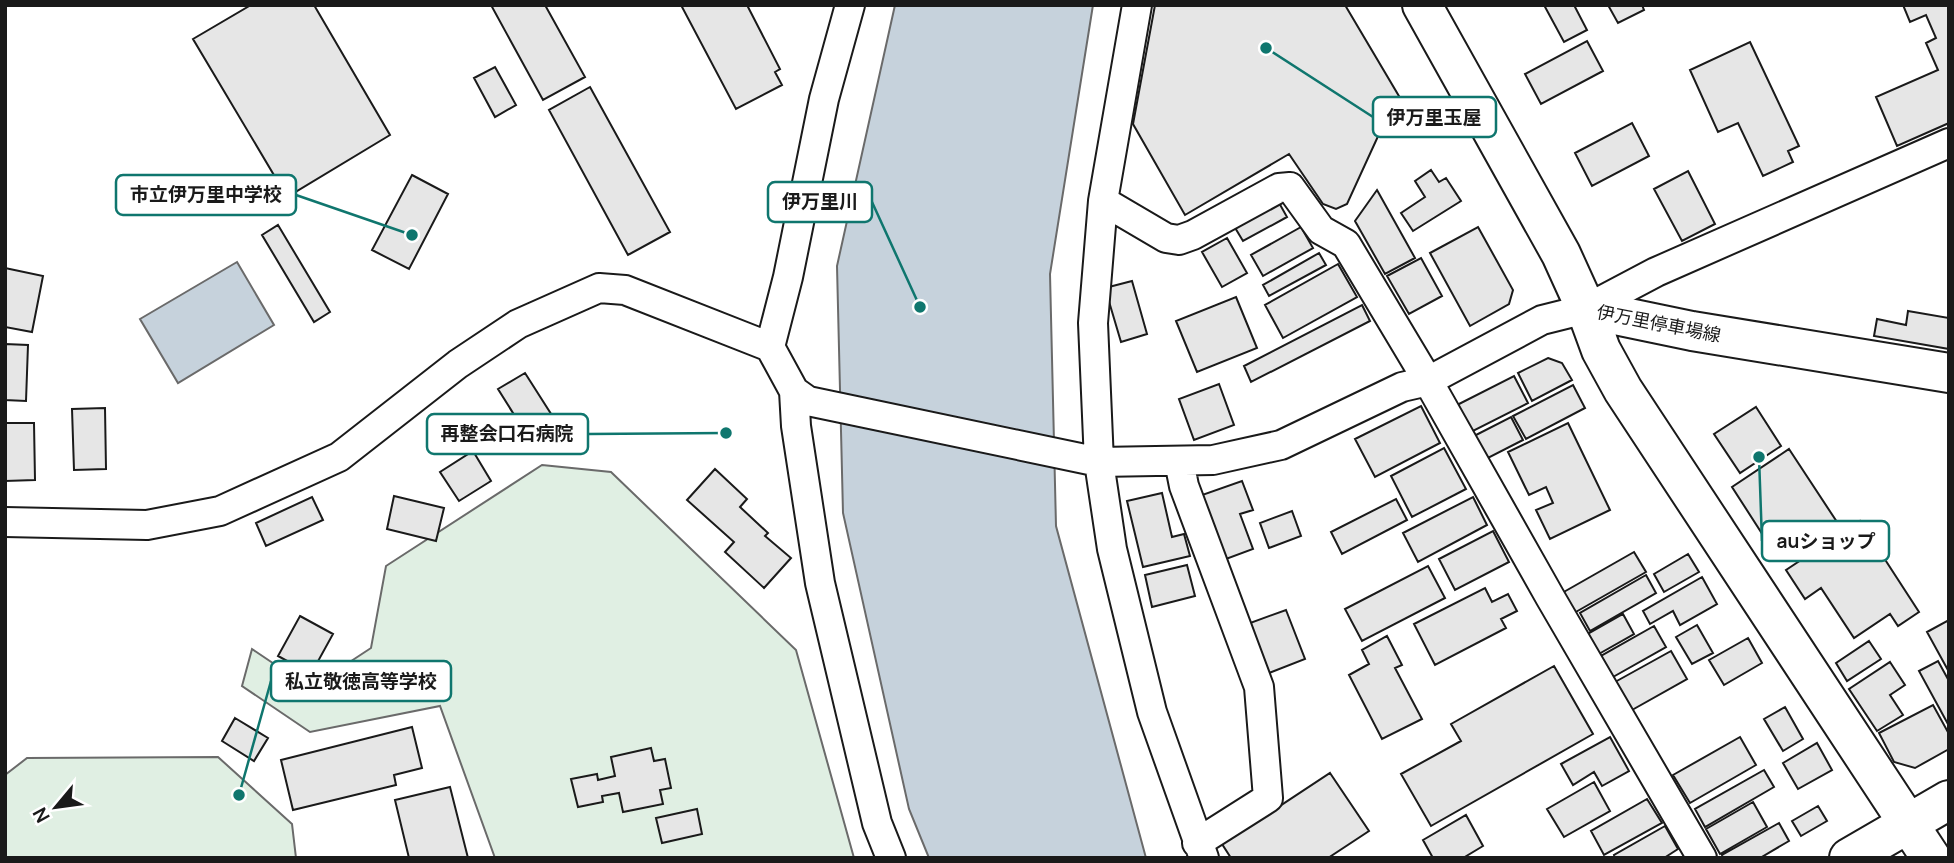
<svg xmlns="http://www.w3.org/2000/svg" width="1954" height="863" viewBox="0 0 1954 863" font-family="Manrope,'Noto Sans JP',sans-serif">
	<rect width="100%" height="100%" fill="#fff"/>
	<path fill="#e0efe3" stroke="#6a6a6a" stroke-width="2" d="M542,465L611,472L796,650L854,858H495L440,706L310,732L242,686L252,649L310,688L371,648L386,566Z
		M218,757L292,824L296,858H5V775L27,758Z"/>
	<path fill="#c6d2dc" stroke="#6a6a6a" stroke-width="2" d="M895,5H1093L1050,274L1056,526L1146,858H929L909,809L843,513L837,266Z
		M237,262L274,325L178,383L140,319Z"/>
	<path fill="#e6e6e6" stroke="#1a1a1a" stroke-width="2" d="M251,5H314L390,135L287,197L193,39Z
		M491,5H545L585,77L543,100Z
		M681,5H747L780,69L775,72L782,85L736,109Z
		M1155,5H1345L1406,108L1385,121L1347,204L1336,209L1323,204L1289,154L1185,215L1133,124Z
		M1544,5H1574L1587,30L1564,42Z
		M1608,5H1642L1644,10L1618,23Z
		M1903,5H1949V123L1897,146L1876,97L1938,70L1926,43L1936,38L1926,15L1910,22Z
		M1587,41L1603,71L1541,104L1525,74Z
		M1750,42L1799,146L1788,151L1793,162L1763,176L1738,123L1718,132L1690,70Z
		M495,67L516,105L495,117L474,78Z
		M590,87L670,232L628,255L549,110Z
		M1632,123L1649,156L1592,186L1575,153Z
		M1431,170L1439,182L1446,178L1461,201L1413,231L1401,213L1425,197L1415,181Z
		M1688,171L1715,224L1682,241L1654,189Z
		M412,175L448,194L409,269L372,250Z
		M1377,190L1415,258L1385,274L1355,221Z
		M1278,201L1287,217L1243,241L1234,226Z
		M278,225L330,312L314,322L262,235Z
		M1301,227L1313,248L1263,276L1251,255Z
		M1478,227L1513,290L1509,304L1470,326L1430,253Z
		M1227,238L1247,273L1222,287L1202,252Z
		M1319,253L1326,265L1269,296L1263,285Z
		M1421,258L1442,296L1409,314L1387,276Z
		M1338,264L1357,297L1283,338L1265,305Z
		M5,268L43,276L32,332L5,327Z
		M1132,281L1147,334L1121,342L1105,288Z
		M1236,297L1257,348L1197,372L1176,321Z
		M1362,305L1370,321L1251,382L1244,366Z
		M1908,311L1949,318V349L1874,336L1877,319L1906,325Z
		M5,344L28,345L26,401L5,400Z
		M1548,358L1562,363L1572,380L1532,401L1518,373Z
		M525,373L560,428L533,445L498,389Z
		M1514,376L1528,403L1471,432L1457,405Z
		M1219,384L1234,425L1194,440L1179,399Z
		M1573,385L1585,408L1526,439L1513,416Z
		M1421,406L1440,443L1375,477L1355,439Z
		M1756,407L1781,446L1740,473L1714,434Z
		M105,408L106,469L74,470L72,409Z
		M1511,417L1523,440L1486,459L1474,436Z
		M5,423H34L35,480L5,481Z
		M1568,423L1610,510L1550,539L1536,510L1553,503L1546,487L1529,495L1508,452Z
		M1444,448L1466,489L1412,517L1391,476Z
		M1789,449L1837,522L1779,560L1732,487Z
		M473,451L491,481L459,501L440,472Z
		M715,469L747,499L740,507L768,533L765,536L791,558L764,588L725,552L734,542L687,500Z
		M1242,481L1253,510L1240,514L1253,549L1226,559L1202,495Z
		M1162,493L1172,537L1184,534L1190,556L1143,567L1127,501Z
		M394,496L444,508L436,541L387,529Z
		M312,497L323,520L266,546L256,523Z
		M1473,497L1487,525L1418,562L1403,533Z
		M1396,499L1407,520L1342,554L1331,532Z
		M1292,511L1301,536L1269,548L1260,523Z
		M1860,521L1919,612L1898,626L1890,614L1854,638L1821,588L1805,599L1786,570Z
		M1493,531L1509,562L1455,590L1439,559Z
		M1634,552L1646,572L1574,613L1562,593Z
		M1688,554L1699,572L1664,592L1654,574Z
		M1187,565L1195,596L1152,607L1145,575Z
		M1428,566L1445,598L1362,641L1345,609Z
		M1646,575L1656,593L1590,631L1580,613Z
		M1702,577L1717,604L1680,625L1673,611L1650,624L1643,611Z
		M1485,588L1492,602L1508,594L1517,611L1501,619L1506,628L1435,665L1414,624Z
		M1286,610L1305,659L1269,673L1250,623Z
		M1623,614L1634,634L1597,655L1586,635Z
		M300,616L333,634L311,674L278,656Z
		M1947,621L1949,624V672L1927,632Z
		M1697,625L1713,653L1692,664L1676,637Z
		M1654,626L1666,647L1613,677L1601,656Z
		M1387,636L1402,665L1395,668L1422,719L1382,739L1349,675L1369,664L1362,650Z
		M1748,638L1762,663L1724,685L1709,660Z
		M1869,641L1881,659L1847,681L1836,663Z
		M1671,651L1687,679L1632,710L1615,682Z
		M1938,661L1949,681V726L1919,671Z
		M1890,662L1905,685L1890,695L1903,715L1877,731L1849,689Z
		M1554,666L1593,734L1431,826L1401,774L1461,741L1451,724Z
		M1933,705L1949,734V749L1915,768L1894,762L1879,733Z
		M1785,707L1803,739L1783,751L1764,719Z
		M235,718L268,738L254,761L222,741Z
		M412,727L422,768L394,775L396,785L293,810L281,760Z
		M1610,737L1629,771L1602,786L1594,772L1573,785L1561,764Z
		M1740,737L1756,765L1690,803L1673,775Z
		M1817,743L1832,770L1798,789L1783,763Z
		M651,748L654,761L665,759L671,788L660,790L663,804L623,812L619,793L602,796L603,802L578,807L571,779L597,774L598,780L615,776L611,757Z
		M1764,770L1774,787L1705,827L1695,809Z
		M1330,773L1369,831L1328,858H1231L1222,844Z
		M1594,782L1610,811L1564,837L1547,809Z
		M450,787L468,858H409L395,800Z
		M1647,799L1662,823L1604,855L1591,831Z
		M1753,802L1767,827L1720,854L1706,829Z
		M1818,806L1827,821L1801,836L1792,821Z
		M697,809L702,834L662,843L656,818Z
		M1466,815L1483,846L1463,858H1433L1423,840Z
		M1779,823L1789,841L1760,858H1723L1722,855Z
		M1665,826L1678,849L1664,858H1615L1614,855Z"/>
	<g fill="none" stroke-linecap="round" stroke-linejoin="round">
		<defs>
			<path id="street" d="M1137,5L1103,201L1093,323L1099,462L1112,549L1152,712L1204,858
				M1103,201L1166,238L1179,240L1193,235L1279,188L1290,187L1321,230L1346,244L1428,381L1550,597L1702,858
				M770,347L788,277L824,99L850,5
				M794,391L796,426L820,583L877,823L891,858
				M1179,461L1184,486L1259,687L1268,798L1197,843
				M5,522L147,525L220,511L339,457L458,364L518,324L599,288L625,290L770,347L794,391L808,401L1099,462L1213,460L1281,445L1402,387L1428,381L1542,320L1586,309L1656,272L1949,143"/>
			<path id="secondary" d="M1422,5L1561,254L1586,309L1601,350L1623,390L1931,858
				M1586,309L1692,331L1949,373
				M1849,858L1949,800"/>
		</defs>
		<use href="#street" stroke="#1a1a1a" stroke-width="32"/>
		<use href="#secondary" stroke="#1a1a1a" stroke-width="42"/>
		<use href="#street" stroke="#fff" stroke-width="28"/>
		<use href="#secondary" stroke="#fff" stroke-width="38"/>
	</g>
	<g text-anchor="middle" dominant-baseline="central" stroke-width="5" stroke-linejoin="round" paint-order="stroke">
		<g font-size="18" fill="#1a1a1a" stroke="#fff">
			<text transform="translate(1659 323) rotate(11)">伊万里停車場線</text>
		</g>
	</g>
	<path fill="none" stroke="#0f766e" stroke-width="2.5" d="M1266 48L1373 117M412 235L296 195M920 307L872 202M726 433L588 434M1759 457L1762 541M239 795L271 681"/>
	<g fill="#0f766e" stroke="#fff" stroke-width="2.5">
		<circle cx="1266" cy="48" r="7"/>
		<circle cx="412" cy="235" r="7"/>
		<circle cx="920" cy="307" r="7"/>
		<circle cx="726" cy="433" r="7"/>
		<circle cx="1759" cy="457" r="7"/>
		<circle cx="239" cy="795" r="7"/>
	</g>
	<g fill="#fff" stroke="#0f766e" stroke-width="2.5">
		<rect x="1373" y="97" width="123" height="40" rx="7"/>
		<rect x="116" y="175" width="180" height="40" rx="7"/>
		<rect x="768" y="182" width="104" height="40" rx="7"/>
		<rect x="427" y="414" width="161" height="40" rx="7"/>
		<rect x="1762" y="521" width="127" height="40" rx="7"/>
		<rect x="271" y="661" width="180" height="40" rx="7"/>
	</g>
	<g font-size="19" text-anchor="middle" font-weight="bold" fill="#1a1a1a">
		<text x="1434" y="124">伊万里玉屋</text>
		<text x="206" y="201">市立伊万里中学校</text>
		<text x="820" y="208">伊万里川</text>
		<text x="507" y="440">再整会口石病院</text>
		<text x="1826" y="548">auショップ</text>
		<text x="361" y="688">私立敬徳高等学校</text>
	</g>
	<rect width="1954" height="863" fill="none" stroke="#1a1a1a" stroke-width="14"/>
	<g transform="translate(56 807) rotate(241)" stroke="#ffffff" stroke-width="5" paint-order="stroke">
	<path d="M0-5L12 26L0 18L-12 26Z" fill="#1a1a1a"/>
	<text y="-10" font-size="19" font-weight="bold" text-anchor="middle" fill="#1a1a1a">N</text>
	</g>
</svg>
